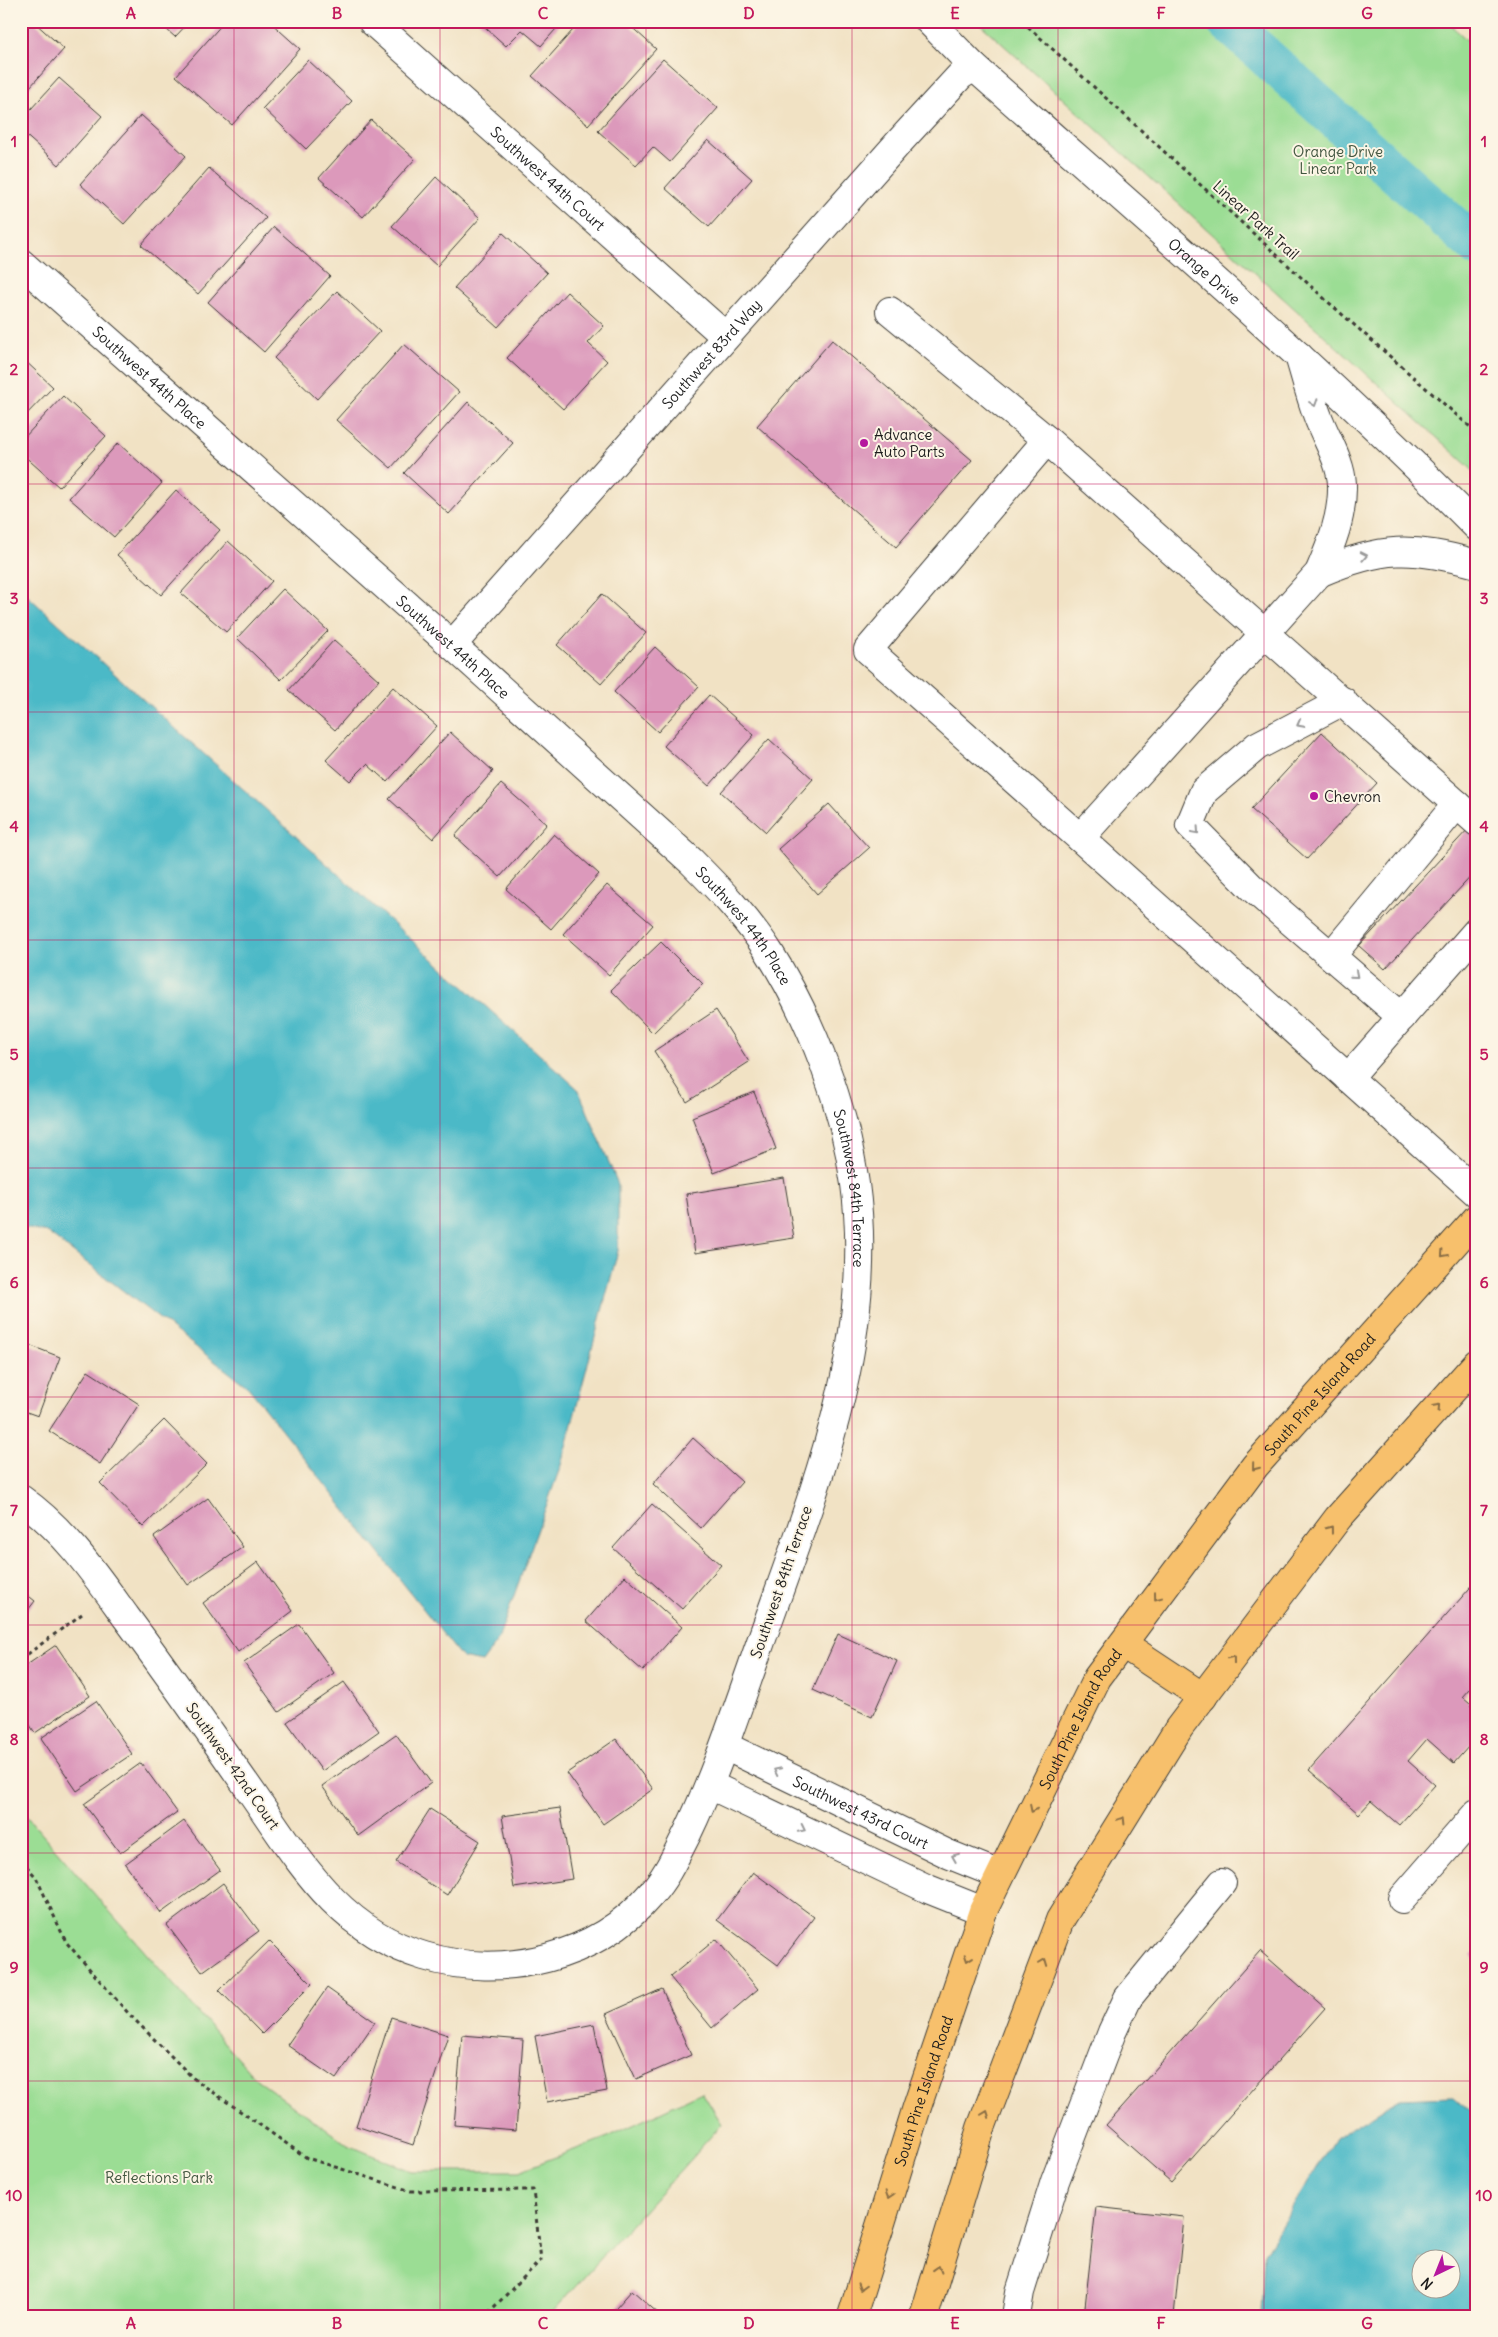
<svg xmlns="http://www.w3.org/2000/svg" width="1498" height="2337" viewBox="0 0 1498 2337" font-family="Delius,sans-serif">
	<rect width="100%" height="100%" fill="#fcf5e5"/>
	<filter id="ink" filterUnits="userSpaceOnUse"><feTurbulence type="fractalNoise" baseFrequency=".02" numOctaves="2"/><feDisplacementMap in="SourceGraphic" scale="10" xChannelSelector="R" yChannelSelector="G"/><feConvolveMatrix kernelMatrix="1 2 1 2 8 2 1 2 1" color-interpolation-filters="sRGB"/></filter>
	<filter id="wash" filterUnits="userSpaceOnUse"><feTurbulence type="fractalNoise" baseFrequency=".0096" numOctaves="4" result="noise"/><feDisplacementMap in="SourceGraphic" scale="20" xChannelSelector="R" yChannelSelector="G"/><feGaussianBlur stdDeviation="1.12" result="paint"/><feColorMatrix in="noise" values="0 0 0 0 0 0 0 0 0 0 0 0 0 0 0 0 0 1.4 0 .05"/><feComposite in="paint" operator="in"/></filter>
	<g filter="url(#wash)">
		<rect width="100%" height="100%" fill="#f1e2c4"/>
		<path fill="#9bdd94" stroke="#5c7c58" d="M977,21H1446L1477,49V474Z
			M21,1810L256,2079L348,2145L411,2171H519L608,2137L702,2092L722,2124L549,2316H21Z"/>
		<path fill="#4cb9c7" stroke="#346a72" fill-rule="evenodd" d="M21,590L578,1089L618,1184V1251L561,1465L498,1640L482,1662L462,1658L248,1387L48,1233L21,1227Z
			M1453,2097L1477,2118V2316H1261L1264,2254L1334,2139L1399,2099ZM1420,2260H1450V2290H1420Z"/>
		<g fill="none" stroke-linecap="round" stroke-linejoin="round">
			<path stroke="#4cb9c7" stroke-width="40" d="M1226,21L1477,247"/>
		</g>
		<g id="blocks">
			<path fill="#dc99bb" d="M21,21H33L64,49L21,97Z
				M157,21H190L175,37Z
				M225,21H269L300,49L232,125L176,76Z
				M478,21H563L541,46L522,30L506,46Z
				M581,21H625L656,49L588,125L532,76Z
				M663,59L718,108L670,162L653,147L636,165L598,131Z
				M308,60L352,101L306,149L263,108Z
				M59,78L102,116L59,165L21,131V120Z
				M141,115L186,156L124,224L80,184Z
				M371,120L415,159L363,217L319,178Z
				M708,140L752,179L709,227L665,188Z
				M209,168L266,218L198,294L141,245Z
				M436,177L480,218L437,266L392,226Z
				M274,227L330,276L264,352L208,302Z
				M503,233L547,273L498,327L454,288Z
				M337,291L380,331L317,399L274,358Z
				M567,292L604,326L588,343L607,361L563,409L507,358Z
				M832,340L972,460L896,547L757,426Z
				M404,344L459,392L391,468L336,420Z
				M21,357L53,387L21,420Z
				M63,396L106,436L59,487L21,453V441Z
				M468,402L513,443L449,514L404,473Z
				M118,443L162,483L114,537L69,498Z
				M176,490L220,530L161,595L117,555Z
				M228,541L272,581L226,632L181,593Z
				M283,589L328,631L281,680L237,638Z
				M602,594L646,633L601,684L557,645Z
				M334,640L379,680L335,730L289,690Z
				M655,647L699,687L658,732L614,692Z
				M393,687L437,726L387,782L367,764L350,781L326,760Z
				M709,695L754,735L709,786L664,746Z
				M450,732L493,771L433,839L389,799Z
				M1322,732L1377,783L1307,859L1251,809Z
				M769,739L813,779L766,832L721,792Z
				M501,784L547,824L500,877L455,836Z
				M829,804L869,848L817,894L778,849Z
				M1470,827L1477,834V870L1385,969L1359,946Z
				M554,834L599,874L551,929L506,889Z
				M607,885L653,925L609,975L563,934Z
				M661,942L703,984L653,1033L611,990Z
				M716,1010L749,1062L687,1102L654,1051Z
				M754,1092L776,1149L714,1173L692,1117Z
				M784,1178L794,1238L695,1253L686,1194Z
				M21,1342L60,1357L38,1416L21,1410Z
				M88,1371L139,1404L100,1464L49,1431Z
				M164,1420L207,1464L143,1527L100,1483Z
				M693,1438L742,1482L701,1528L653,1484Z
				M208,1498L243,1547L188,1585L154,1537Z
				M652,1504L721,1565L682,1609L613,1548Z
				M258,1562L293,1611L238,1652L203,1603Z
				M625,1576L682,1627L643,1671L586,1621Z
				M1477,1580V1681L1463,1697L1477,1709V1737L1454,1763L1427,1739L1408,1761L1435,1785L1399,1825L1371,1801L1359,1814L1309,1770Z
				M21,1590L35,1601L21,1619Z
				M299,1624L334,1673L279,1712L244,1663Z
				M838,1634L897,1661L872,1717L813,1690Z
				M56,1645L90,1696L35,1733L21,1711V1669Z
				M344,1682L379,1731L322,1771L287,1722Z
				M96,1701L132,1754L77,1791L41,1738Z
				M396,1734L431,1783L358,1836L322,1786Z
				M616,1739L653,1789L603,1824L567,1773Z
				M141,1763L177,1812L120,1853L84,1804Z
				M560,1808L572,1879L514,1888L502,1816Z
				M430,1809L480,1841L447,1895L396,1862Z
				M184,1821L220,1870L161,1913L125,1864Z
				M753,1872L814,1917L778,1965L717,1920Z
				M223,1883L259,1931L202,1972L167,1925Z
				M716,1939L758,1989L712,2028L670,1977Z
				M269,1941L312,1984L262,2034L219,1990Z
				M1477,1949V1962L1470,1956Z
				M1260,1951L1325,2008L1171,2182L1106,2125Z
				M327,1988L375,2022L336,2079L287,2045Z
				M662,1989L691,2055L636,2079L606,2014Z
				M391,2017L448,2035L413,2145L356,2126Z
				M594,2024L607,2091L547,2102L535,2036Z
				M462,2035L523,2040L516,2130L454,2125Z
				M1096,2207L1184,2217L1174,2316H1084Z
				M632,2290L661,2316H609Z"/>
		</g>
	</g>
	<g filter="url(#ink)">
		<use href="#blocks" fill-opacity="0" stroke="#3c3a35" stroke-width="1"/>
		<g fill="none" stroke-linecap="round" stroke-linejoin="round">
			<defs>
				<g id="minor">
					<path id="s1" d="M372,21L725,336"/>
					<path id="s2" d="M929,21L974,67C1144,218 1317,365 1477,527"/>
					<path id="s3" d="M21,263L452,645L691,861C719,889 747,918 769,952C812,1020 844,1105 855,1184C878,1351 805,1513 752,1667C732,1724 713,1780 687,1834C676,1855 667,1876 651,1894C597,1958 502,1980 424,1956C340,1931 301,1864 254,1796C212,1736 170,1676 126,1617C95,1574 65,1530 21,1499"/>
					<path d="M890,311L1047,440"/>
					<path d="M1299,356C1306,378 1311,401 1320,422C1328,442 1341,463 1342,484C1343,516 1331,545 1319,573L1080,838L1477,1193"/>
					<path d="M1319,573C1382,546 1411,546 1477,564"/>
					<path id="s4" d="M452,645L901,140L960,76L974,67"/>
					<path d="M1343,701L1257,746L1204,791L1190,825L1251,887L1402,1017"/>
					<path d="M1080,838L868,650L1047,440L1477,822"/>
					<path d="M1332,955L1457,804"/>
					<path d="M1348,1078L1477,931"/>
					<path id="s5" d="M725,1746L948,1854L1000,1875"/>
					<path d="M710,1785L928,1889L983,1911"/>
					<path d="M1402,1899L1477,1813"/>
					<path d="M1016,2316L1020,2292L1055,2181L1112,2032L1128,1998L1222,1883"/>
				</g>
				<g id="major">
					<path d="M1123,1644L1203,1697"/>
					<path id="s6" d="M852,2316L917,2107L983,1911L1097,1678L1255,1466L1477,1218"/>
					<path d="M924,2316L981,2128L1060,1920L1179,1728L1338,1518L1477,1363"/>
				</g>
			</defs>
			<use href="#minor" stroke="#3c3a35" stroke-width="30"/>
			<use href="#major" stroke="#3c3a35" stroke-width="30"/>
			<path stroke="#3c3a35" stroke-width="3" stroke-dasharray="4 4" stroke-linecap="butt" d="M1022,21L1327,301L1477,433
				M21,1659L82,1614
				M21,1860L36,1877L66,1942L128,2013L193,2078L307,2158L411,2191L533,2190L541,2260L485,2316"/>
			<use href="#minor" stroke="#fff" stroke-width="28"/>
			<use href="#major" stroke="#f7c06c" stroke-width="28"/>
		</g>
		<defs><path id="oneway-chevron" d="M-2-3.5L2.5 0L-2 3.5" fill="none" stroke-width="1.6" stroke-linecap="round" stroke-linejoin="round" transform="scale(1.25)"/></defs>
		<g stroke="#999">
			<use href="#oneway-chevron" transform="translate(1314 403) rotate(72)"/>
			<use href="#oneway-chevron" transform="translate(1364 556) rotate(-11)"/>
			<use href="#oneway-chevron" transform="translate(1300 724) rotate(152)"/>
			<use href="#oneway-chevron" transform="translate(1196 831) rotate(48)"/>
			<use href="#oneway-chevron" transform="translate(1355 975) rotate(41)"/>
			<use href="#oneway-chevron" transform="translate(777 1771) rotate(-154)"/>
			<use href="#oneway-chevron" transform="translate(802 1829) rotate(26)"/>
			<use href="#oneway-chevron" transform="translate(955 1857) rotate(-158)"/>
		</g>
		<g stroke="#8a6e44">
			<use href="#oneway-chevron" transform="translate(1444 1254) rotate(132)"/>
			<use href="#oneway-chevron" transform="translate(1437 1407) rotate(-48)"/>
			<use href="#oneway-chevron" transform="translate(1255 1467) rotate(129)"/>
			<use href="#oneway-chevron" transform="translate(1330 1529) rotate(-53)"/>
			<use href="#oneway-chevron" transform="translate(1157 1597) rotate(127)"/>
			<use href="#oneway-chevron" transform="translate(1232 1659) rotate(-53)"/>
			<use href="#oneway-chevron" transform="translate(1033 1809) rotate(116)"/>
			<use href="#oneway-chevron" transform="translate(1122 1820) rotate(-58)"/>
			<use href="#oneway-chevron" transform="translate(968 1958) rotate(109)"/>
			<use href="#oneway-chevron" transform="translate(1044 1962) rotate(-69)"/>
			<use href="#oneway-chevron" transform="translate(986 2114) rotate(-69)"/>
			<use href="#oneway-chevron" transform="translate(889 2195) rotate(108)"/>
			<use href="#oneway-chevron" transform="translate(938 2269) rotate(-73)"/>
			<use href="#oneway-chevron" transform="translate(861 2287) rotate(106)"/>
		</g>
	</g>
	<path fill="none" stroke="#c2185b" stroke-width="1" stroke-opacity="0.55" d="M234,21V2316M440,21V2316M646,21V2316M852,21V2316M1058,21V2316M1264,21V2316M21,256H1477M21,484H1477M21,712H1477M21,940H1477M21,1168H1477M21,1397H1477M21,1625H1477M21,1853H1477M21,2081H1477"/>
	<g fill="#b5179e" stroke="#fcf5e5" stroke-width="2">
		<circle cx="864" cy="443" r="5"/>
		<circle cx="1314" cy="796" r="5"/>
	</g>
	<g text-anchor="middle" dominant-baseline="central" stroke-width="4" stroke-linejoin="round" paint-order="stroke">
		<g font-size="15" fill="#425640" stroke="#fcf5e5">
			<text x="1338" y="151">Orange Drive<tspan x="1338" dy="17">Linear Park</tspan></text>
			<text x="159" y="2177">Reflections Park</text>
		</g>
		<g font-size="15" fill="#1c1c1c" stroke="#fcf5e5">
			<text stroke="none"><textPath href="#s1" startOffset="236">Southwest 44th Court</textPath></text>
			<text transform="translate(1256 220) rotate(42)">Linear Park Trail</text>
			<text stroke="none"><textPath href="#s2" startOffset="372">Orange Drive</textPath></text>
			<text stroke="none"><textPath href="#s4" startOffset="390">Southwest 83rd Way</textPath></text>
			<text stroke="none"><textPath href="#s3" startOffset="172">Southwest 44th Place</textPath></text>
			<text stroke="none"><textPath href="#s3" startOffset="578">Southwest 44th Place</textPath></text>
			<text stroke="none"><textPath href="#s3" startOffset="982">Southwest 44th Place</textPath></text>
			<text stroke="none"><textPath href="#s3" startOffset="1271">Southwest 84th Terrace</textPath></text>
			<text stroke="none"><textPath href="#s6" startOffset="1046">South Pine Island Road</textPath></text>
			<text transform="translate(781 1582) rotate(-71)">Southwest 84th Terrace</text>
			<text stroke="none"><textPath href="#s6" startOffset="641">South Pine Island Road</textPath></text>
			<text transform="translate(233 1766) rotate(55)">Southwest 42nd Court</text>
			<text stroke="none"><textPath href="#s5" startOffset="151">Southwest 43rd Court</textPath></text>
			<text stroke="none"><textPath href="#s6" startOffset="236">South Pine Island Road</textPath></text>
		</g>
		<g font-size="15" fill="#1c1c1c" stroke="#fcf5e5" text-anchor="start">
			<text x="874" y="434">Advance<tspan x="874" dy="17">Auto Parts</tspan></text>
			<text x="1324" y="796">Chevron</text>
		</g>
	</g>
	<rect width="1498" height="2337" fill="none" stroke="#fcf5e5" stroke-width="55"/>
	<g transform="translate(1436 2274) rotate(223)"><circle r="24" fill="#fcf5e5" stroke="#a29e95"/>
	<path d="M0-4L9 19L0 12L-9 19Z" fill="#b5179e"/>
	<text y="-8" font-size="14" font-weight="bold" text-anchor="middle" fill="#1c1c1c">N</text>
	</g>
	<rect x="28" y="28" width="1442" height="2282" fill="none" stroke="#c2185b" stroke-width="2"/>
	<g font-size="16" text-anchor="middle" font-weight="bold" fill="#c2185b">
		<text x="131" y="19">A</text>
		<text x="337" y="19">B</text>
		<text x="543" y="19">C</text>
		<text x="749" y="19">D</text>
		<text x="955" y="19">E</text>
		<text x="1161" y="19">F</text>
		<text x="1367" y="19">G</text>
		<text x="14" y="147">1</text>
		<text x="1484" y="147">1</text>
		<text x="14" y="375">2</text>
		<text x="1484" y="375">2</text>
		<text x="14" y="604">3</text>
		<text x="1484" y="604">3</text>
		<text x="14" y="832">4</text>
		<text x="1484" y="832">4</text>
		<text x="14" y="1060">5</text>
		<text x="1484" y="1060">5</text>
		<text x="14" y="1288">6</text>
		<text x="1484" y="1288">6</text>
		<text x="14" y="1516">7</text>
		<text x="1484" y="1516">7</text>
		<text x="14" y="1745">8</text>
		<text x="1484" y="1745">8</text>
		<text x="14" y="1973">9</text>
		<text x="1484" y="1973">9</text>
		<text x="14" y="2201">10</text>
		<text x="1484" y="2201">10</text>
		<text x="131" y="2329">A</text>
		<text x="337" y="2329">B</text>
		<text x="543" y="2329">C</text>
		<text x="749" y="2329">D</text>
		<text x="955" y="2329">E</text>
		<text x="1161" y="2329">F</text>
		<text x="1367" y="2329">G</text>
	</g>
</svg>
